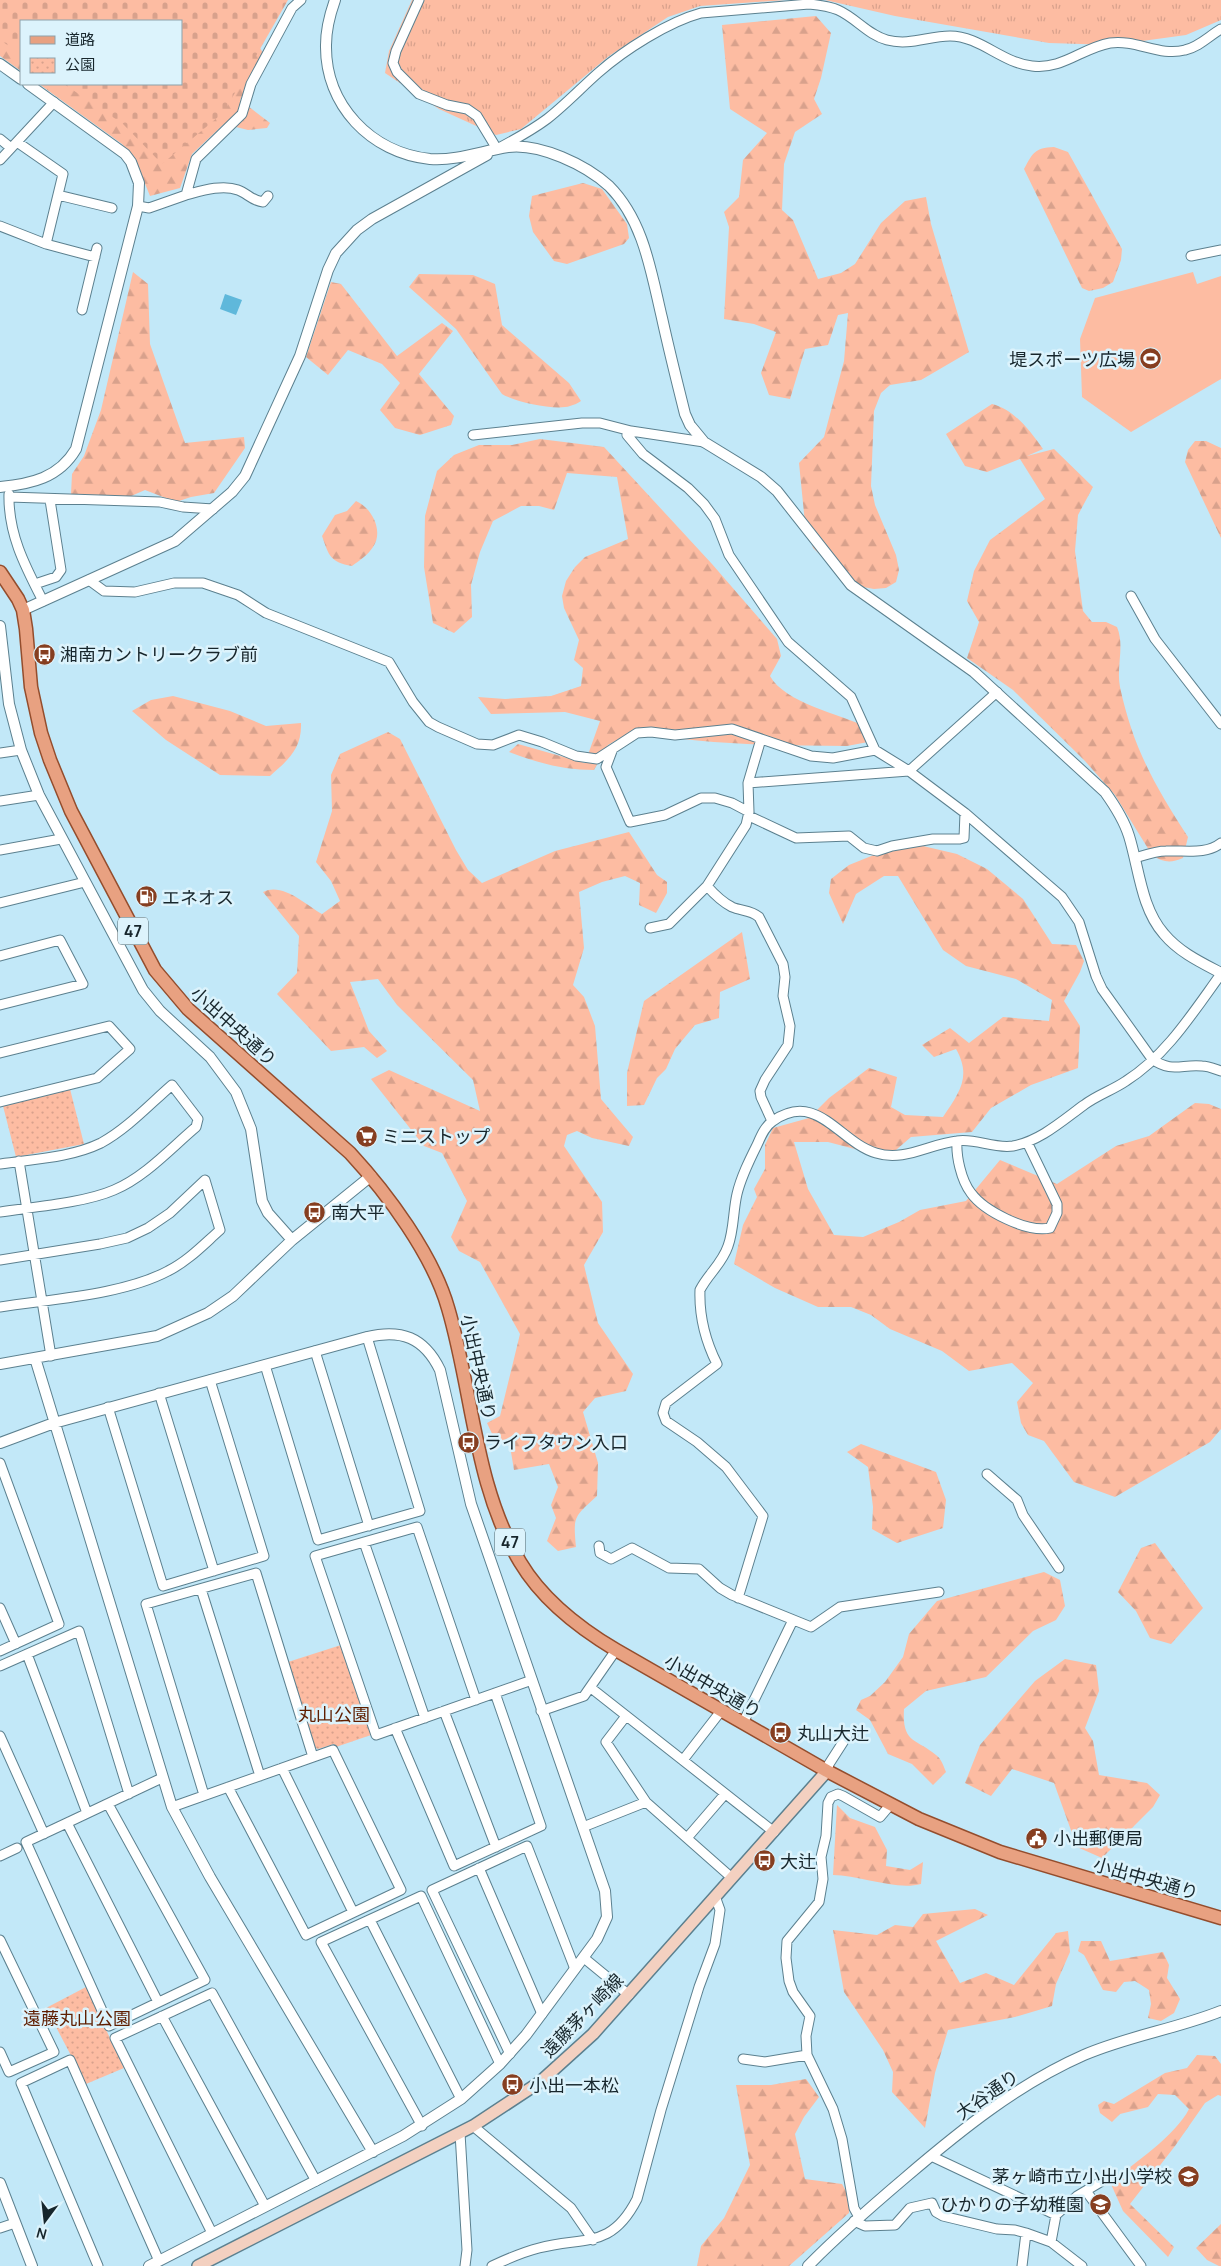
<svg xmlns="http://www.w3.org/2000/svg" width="1221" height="2266" viewBox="0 0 1221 2266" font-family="Manrope,'Noto Sans JP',sans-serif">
	<defs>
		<pattern id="grass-tufts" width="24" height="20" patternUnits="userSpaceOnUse" patternTransform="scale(1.25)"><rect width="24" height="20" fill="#fdbca2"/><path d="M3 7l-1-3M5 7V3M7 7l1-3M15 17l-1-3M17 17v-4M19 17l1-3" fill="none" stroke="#d8a18c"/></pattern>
		<pattern id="forest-firs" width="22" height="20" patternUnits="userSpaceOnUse" patternTransform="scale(1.25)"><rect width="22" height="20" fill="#fdbca2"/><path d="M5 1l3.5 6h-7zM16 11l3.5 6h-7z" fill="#d8a18c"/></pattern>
		<pattern id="cemetery-stones" width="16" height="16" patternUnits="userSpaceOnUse" patternTransform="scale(1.25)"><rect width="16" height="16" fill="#fdbca2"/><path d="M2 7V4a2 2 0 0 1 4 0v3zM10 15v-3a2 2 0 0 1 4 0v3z" fill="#d8a18c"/></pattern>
		<pattern id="park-dots" width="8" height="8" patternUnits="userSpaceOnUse" patternTransform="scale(1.25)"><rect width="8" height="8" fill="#fdbca2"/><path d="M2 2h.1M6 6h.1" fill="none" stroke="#d8a18c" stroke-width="1.8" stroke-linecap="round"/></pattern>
	</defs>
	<rect width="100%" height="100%" fill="#c2e8f8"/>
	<path fill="url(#grass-tufts)" d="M412,0H786L700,6L668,17L609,56L521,129L496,135L439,109L385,73L389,51Z
		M825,0H1221V20L1186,35L1113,45L1049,43L895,16Z"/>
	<path fill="url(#forest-firs)" d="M0,0L21,21V71L0,56Z
		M816,16L831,33L821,78L814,99L822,114L795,132L784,164L782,210L793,220L818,279L841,273L855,264L881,223L905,201L926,197L931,224L969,352L921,380L890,385L881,393L874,411L871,486L875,505L896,555L899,570L896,582L886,588L874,589L852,585L813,548L805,523L799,463L824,437L844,361L848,313L838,315L828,345L805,349L790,399L769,395L761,373L776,332L754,324L724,319L729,227L724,212L739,197L743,160L767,133L730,109L722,25Z
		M255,39L264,55L240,100L270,123L267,128L248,130L224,124L192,154L180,188L150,196L135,159L122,144L39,84H100L131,127Z
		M1054,147L1068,152L1122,249L1121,260L1113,282L1103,288L1089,291L1082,288L1024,169C1033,153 1034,148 1054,147Z
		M583,183L602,189L627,224L629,238L624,244L567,264L554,261L533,232L529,216L532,196Z
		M133,272L148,284L150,344L185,443L244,437L245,448L214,493L191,497L176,502L145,490L129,497L71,494L72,474L84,456L101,410Z
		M419,274L473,275L495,284L502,325L569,383L581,401C578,403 574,405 570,406C556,411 515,402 502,394L456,329L409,287Z
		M331,282L341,284L397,356L442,323L453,331L419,374L454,416L451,425L420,435L395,428L380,410L400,383L382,364L348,350L328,375L306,357Z
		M992,404C1015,410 1030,431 1043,449L1027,456L1054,449L1093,487L1078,515L1075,551L1083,611L1092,622H1106L1117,627C1125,646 1116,667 1120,687C1133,748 1155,786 1188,837L1183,858C1171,863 1164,863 1152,855L1115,795L1085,761L1013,690L967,658L979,622L967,601L974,571L990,540L1045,499L1020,459L987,472L965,466L946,434Z
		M540,439L604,447L712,564L777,639L781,656L770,676C785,703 839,714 867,727L868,742L847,746C775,746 702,744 631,732L608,745L594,770C564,770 538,763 509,752L518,744L585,763L600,721L565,712L491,714L478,697L505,699L551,696L581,686L583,668L574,660L579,640L564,608L562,596L566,581L575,567L585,557L628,539L617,477L567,473L554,510L539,506H521L493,521L480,552L471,585L472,617L454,633L433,623L424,567L425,516L437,471L454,455L479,445H512Z
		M1195,441H1206L1221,448V538L1185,462L1188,450Z
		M356,501C372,508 384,531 373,547C368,555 360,560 352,566C330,562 329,556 322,536L335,515L347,511Z
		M173,696L230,711L266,726L301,723C302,749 288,760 270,776L220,775L166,740L132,711L151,700Z
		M388,732L400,739L456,850L468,870L482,883L555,851L629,832L657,875L667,882V893L656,913L639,905L640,883L625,876L602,882L579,892L584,948L573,985L584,997L595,1026L601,1099L633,1137L629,1146L592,1138L577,1131L567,1135L564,1146L602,1202L603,1232L584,1265L598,1323L633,1374L626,1391L595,1398L583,1412L598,1463L597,1496C574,1517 573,1516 576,1547L558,1551L547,1541L556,1518L551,1505L558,1487L549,1464L514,1470L510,1446L495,1440L487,1423L500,1416L520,1334L480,1262L459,1251L451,1237L467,1201L442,1153L424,1146L371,1079L389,1070L480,1111L473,1080L397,1005L378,979L350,982L369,1031L387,1051L377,1058L364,1047L331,1051L277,994L297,973L299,936L263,892C282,882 305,904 322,914L340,901L331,881L316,862L332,811L331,775L340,754Z
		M906,842L957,854L987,869L1023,899L1052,944L1076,945L1084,961L1080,972L1064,1001L1080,1026L1078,1068L1031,1085L991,1108L972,1132L911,1137L896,1150L870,1153L828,1142H794L808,1189L834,1235L863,1237L899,1222L920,1210L966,1201L1000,1160L1057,1184L1116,1146L1149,1136L1195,1103L1209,1104L1221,1109V1429L1210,1442L1115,1497L1074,1482L1044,1441L1028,1435L1021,1423L1017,1402L1033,1383L1012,1363L969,1371L942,1351L890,1329L871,1315L851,1307H818L775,1288L734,1264L743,1225L757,1197L754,1189L765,1169V1145L773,1128L809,1118L829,1098L869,1068L897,1077L891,1107L905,1115L943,1117C959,1093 972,1077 956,1049L934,1057L922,1045L950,1028L969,1043L1003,1017L1049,1021L1052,1000L1016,979L966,966L943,950L898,876H884L856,894L843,924L829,893L831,879L849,865Z
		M742,932L750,979L720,992L719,1018L695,1025L675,1049L666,1069L657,1078L644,1105L627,1106V1073L644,1001Z
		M861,1444L936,1472L946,1500L943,1528L897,1543L872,1529L873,1507L868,1467L847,1452Z
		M1155,1543L1203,1608L1171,1644L1150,1638L1136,1611L1118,1592L1141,1548Z
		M1044,1572L1060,1580L1065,1606L1056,1620L1033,1631L986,1677L926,1691L904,1709C902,1744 916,1738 936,1755C941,1758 944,1767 946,1772L933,1785L912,1764L888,1754L870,1720L856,1710L861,1700L870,1696L885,1682L903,1657L909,1634L937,1601Z
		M1065,1659L1096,1665L1099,1691L1085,1728L1093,1741L1099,1775L1147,1783L1160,1795L1153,1807L1102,1858L1077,1847L1054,1783L1012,1769L991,1796L965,1783L980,1745L1035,1681Z
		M837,1805L850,1818L875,1827L887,1850L886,1866L910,1870L923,1862L921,1884C896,1891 860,1875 833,1875Z
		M975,1909L988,1915L936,1941L960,1983L986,1973L1014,1985L1056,1933L1068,1931L1070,1952L1056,1984L1052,2006L1015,2017L948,2030L935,2073L925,2128L892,2092L893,2072L883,2050L844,1992L833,1930L877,1935L895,1925L913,1927L923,1914Z
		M1081,1941H1101L1110,1961L1163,1952L1169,1965L1167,1978L1180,1999L1174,2013L1161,2021L1148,2018L1151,2004L1149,1990L1135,1981L1124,1982L1116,1992L1103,1990L1084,1955L1078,1951Z
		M1197,2055L1215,2056L1221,2064V2096L1218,2095L1205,2103L1175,2146L1130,2204L1174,2247L1168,2257L1123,2211L1110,2182C1134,2164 1176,2135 1189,2109L1175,2095L1158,2094L1148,2107L1120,2114L1112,2122L1100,2113L1098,2105L1104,2101L1114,2104L1165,2073L1187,2068Z
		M806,2079L819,2097L804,2117L795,2134L805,2179L842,2184L849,2197V2213L789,2266H697L701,2246L724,2218L750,2165L736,2085H771Z
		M1221,2224V2266H1219L1207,2260L1196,2248Z"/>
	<path fill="url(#cemetery-stones)" d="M0,0H288L224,112L162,164L123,124L64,84H181V21H21V54L0,40Z"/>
	<path fill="url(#park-dots)" d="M70,1089L84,1144L16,1157L3,1106Z
		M341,1645L371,1735L336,1747L334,1744L318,1749L314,1747L288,1662Z
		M86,1987L124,2068L86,2084L46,2008Z"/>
	<path fill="#fdbca2" d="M1193,272L1197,284L1221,276V379L1131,432L1082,397L1080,339L1095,298Z"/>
	<path fill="#5fb8db" d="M225,294L242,300L236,315L220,309Z"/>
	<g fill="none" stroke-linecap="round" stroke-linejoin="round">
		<defs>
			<path id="minor" d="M419,0L396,51L393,63L397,72L419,94L447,105L467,109L477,116L497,149C514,140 531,131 547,119C565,105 581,88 598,73C624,50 668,22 701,13L809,4C819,5 829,6 838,10C856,18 868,35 887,40C910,46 928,36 950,36C980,36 1002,63 1032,66C1062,70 1082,48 1110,43C1136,39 1160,57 1185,50C1199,47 1209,36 1221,29
				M0,139L11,148
				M0,160L54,102
				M58,195L112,208
				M186,195C201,191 222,184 238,190C247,193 252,201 263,202L268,196
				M138,206L149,208L186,195L196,159L242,114L251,84L292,8L301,0
				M0,226L46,244L63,174L17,142
				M46,244L95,257
				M1191,256L1221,250
				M82,310L97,248
				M631,431L627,435L643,454L688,488L704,504L715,519L729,555L788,642L851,697L875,750
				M473,435L582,423H600L631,431L704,442
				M9,494C8,534 25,566 43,601
				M9,497L160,502L183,507L213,509
				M89,580L104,591L135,592L174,583H203L238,595L266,613L389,662L413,702L429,722L438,727L477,744L493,745L519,735L542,742L576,756L597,759L637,733L651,732L675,735L732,729L811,756L833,758L875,750L909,771
				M35,584L56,577L61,570L50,500
				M1131,596L1155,639L1221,724
				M997,692L909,771L965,813L1062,897L1079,922L1096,976L1102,989L1152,1059C1172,1073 1181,1064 1202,1066C1208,1066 1215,1069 1221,1071
				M761,739L748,783L749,812L746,825L707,886C714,894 722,902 732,907C741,911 751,910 759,917L783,964L785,977L783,996L790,1026L788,1045L765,1080L760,1091L761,1097L772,1121
				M612,751L606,767L630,822L665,815L701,798H715L732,803L749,812
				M0,753L21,750
				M748,783L909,771
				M0,801L39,795
				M749,816L796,838L849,836L864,848L877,851L892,846L933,839H960L964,838L965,813
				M0,850L61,839
				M1135,858C1145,855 1156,851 1166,851C1185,850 1206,855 1221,843
				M0,903L85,882
				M650,928L669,924L707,886
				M0,956L60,940L83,984L0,1005
				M0,1053L109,1026L130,1049L97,1078L0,1102
				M957,1141C956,1156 961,1180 971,1193C984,1211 1027,1233 1050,1228L1057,1213V1204L1027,1142
				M19,1161L51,1356
				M0,1164C33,1159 70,1158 101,1143C127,1129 150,1104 172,1085L198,1119L196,1127C171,1148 145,1177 114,1190C84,1203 33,1207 0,1212
				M0,1260L100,1244L127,1238L148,1228L170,1213L205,1180L220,1230C203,1245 188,1261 168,1271C123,1295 51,1299 0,1307
				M315,1351L369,1526
				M265,1365L318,1540L420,1511L367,1337
				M159,1393L214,1571
				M108,1407L163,1586L264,1556L210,1380
				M0,1463L59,1624L0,1651
				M987,1474L1017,1500L1023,1515L1059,1568
				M364,1542L425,1718
				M599,1546L600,1553L611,1559L632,1548L669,1568L699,1569L720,1588L732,1595L811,1627L840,1607L939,1592
				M201,1589L260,1776
				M738,1598L763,1516L726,1467L697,1442L666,1421L663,1413L666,1403L717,1364C705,1340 699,1317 700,1290C708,1274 722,1264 728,1246C734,1230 733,1211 737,1194C741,1177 749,1161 757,1145C761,1136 765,1126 773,1121C817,1090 839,1142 876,1153C904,1162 929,1144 957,1141C976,1138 993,1149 1013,1146C1040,1141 1062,1121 1084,1105C1097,1095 1113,1090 1126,1081C1166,1056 1194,1011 1221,974
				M0,1608L16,1644
				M27,1654L87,1813
				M0,1666L79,1631L129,1794
				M591,1688L774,1832
				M476,1700L417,1527L315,1556L376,1735L532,1680
				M444,1711L496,1847
				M541,1711L584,1696L616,1650
				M626,1716L606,1742L646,1802
				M743,1723L793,1620
				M395,1728L454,1866L541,1826L495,1693
				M0,1736L44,1834
				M683,1760L721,1711
				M282,1768L353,1912
				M827,1771L829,1764L847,1736
				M204,1795L146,1604L256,1573L313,1757
				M108,1804L205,1980L109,2026L26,1842C72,1821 117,1799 162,1778
				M172,1807L333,1750L401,1890L306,1935L228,1787
				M67,1823L158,2002
				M583,1827L646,1802L732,1878
				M687,1838L725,1794
				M0,1856L17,1848
				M479,1868L542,2014
				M370,1920L461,2099
				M0,1940L54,2052L9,2072L0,2052
				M584,1958L629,1995
				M162,2016L265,2206
				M510,2054L432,1890L527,1846L575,1969
				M743,2059L765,2062L807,2055
				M422,2126L321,1942L421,1896L500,2064
				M473,2126L571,2208L593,2240
				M460,2133L467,2250L465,2266
				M931,2156L1056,2215
				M1086,2191L1141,2266
				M859,2217L854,2208L842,2139L833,2109L807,2055L806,2036L810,2016L793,1992L789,1981L786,1958L787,1941L819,1902L823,1879L821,1857L826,1836L828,1803L831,1797L838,1794L843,1796L880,1817L891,1804
				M854,2221L865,2226L895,2225L910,2208L932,2203L936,2212L943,2216L997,2229L1015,2230L1026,2233L1051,2242L1082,2266
				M0,2228L15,2223
				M212,2233L115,2038L212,1993L316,2181
				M1051,2242L1056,2215L1077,2196L1109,2177
				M98,2266L21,2083L70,2060L159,2261
				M492,2266C507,2259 523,2252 539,2248C584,2236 611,2250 637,2199L661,2110L699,1987L715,1944L720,1910L715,1896
				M1022,2266L1026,2233"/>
			<path id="tertiary" d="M335,0C330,14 326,29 326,45C325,105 371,153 430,159C457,161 482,151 508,147C540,143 586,165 609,186C644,221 651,272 662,318C669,350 677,382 685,414L690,425L704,442L761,477L777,491L851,585L974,672L1105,792C1115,806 1124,820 1129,836C1139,868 1141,908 1164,934C1179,952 1200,962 1221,973
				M0,64L21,79
				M0,487C31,484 59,478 76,449L138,206L139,183L131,162L125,154L28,84
				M23,610L175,541L232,492L245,476L300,356L328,270L336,253L357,230L372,219L487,155
				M0,626L9,704L21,750L39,795L143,990L160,1011L210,1057L236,1092L251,1129L262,1201L268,1213L292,1240
				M35,1358L172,1807L210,1877L373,2152
				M0,1364L157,1336L208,1313L233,1296L292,1240L371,1176
				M0,1443L54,1423L367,1337C401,1329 424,1337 440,1370L471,1504L605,1891L607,1917L597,1939L526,2035L500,2064L461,2099L403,2136L149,2266
				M0,2183L32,2266
				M808,2266C839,2234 873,2205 906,2177C961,2130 1018,2084 1084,2055C1128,2036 1176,2029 1221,2011"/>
			<path id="secondary" d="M198,2266L473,2126L540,2082L593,2034L827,1771"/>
			<path id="primary" d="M0,572L18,599L23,610L26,629L31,687L41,733L50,760L71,811L155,970L188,1009L350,1153C387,1193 433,1255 448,1308C473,1392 474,1485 520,1562C542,1599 579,1628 616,1650L827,1771L919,1819L1000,1852L1221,1918"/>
		</defs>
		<use href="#minor" stroke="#5c808f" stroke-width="11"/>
		<use href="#tertiary" stroke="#5c808f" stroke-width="12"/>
		<use href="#secondary" stroke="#5c808f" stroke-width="14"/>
		<use href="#primary" stroke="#944d2d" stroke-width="15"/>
		<use href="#minor" stroke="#fff" stroke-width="9"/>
		<use href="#tertiary" stroke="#fff" stroke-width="10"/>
		<use href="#secondary" stroke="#f3d0c0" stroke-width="11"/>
		<use href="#primary" stroke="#e8a181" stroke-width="12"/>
	</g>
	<defs>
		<symbol id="stadium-disc" viewBox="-11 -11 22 22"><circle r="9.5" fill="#863e20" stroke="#dcf3fc"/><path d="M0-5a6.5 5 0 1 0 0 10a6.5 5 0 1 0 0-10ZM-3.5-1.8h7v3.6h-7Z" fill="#fff"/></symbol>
		<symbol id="bus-disc" viewBox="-11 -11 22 22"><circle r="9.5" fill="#863e20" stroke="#dcf3fc"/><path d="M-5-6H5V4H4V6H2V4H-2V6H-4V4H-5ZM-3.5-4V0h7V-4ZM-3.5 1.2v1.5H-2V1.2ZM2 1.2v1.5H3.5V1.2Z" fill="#fff"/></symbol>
		<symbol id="fuel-disc" viewBox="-11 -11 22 22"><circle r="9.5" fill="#863e20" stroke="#dcf3fc"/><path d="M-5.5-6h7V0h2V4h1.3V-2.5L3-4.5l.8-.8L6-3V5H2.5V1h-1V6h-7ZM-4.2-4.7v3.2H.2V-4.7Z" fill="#fff"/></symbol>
		<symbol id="supermarket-disc" viewBox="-11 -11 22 22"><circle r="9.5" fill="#863e20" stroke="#dcf3fc"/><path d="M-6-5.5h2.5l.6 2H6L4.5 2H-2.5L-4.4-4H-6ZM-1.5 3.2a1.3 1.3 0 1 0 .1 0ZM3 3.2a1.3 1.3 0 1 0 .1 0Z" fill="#fff"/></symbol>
		<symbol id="civic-disc" viewBox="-11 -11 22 22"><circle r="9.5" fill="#863e20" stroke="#dcf3fc"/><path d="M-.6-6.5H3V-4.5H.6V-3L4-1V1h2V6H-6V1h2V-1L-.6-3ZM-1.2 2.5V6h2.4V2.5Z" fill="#fff"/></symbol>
		<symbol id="school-disc" viewBox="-11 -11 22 22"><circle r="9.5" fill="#863e20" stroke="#dcf3fc"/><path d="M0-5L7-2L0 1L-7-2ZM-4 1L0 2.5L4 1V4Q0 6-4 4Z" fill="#fff"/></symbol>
	</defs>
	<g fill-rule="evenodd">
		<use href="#stadium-disc" x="1138" y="346" width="25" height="25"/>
		<use href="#bus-disc" x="32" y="642" width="25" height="25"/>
		<use href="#fuel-disc" x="134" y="884" width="25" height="25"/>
		<use href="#supermarket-disc" x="354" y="1124" width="25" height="25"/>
		<use href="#bus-disc" x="302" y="1200" width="25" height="25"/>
		<use href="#bus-disc" x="456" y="1430" width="25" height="25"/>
		<use href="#bus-disc" x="768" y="1720" width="25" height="25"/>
		<use href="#civic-disc" x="1024" y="1826" width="25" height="25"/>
		<use href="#bus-disc" x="752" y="1848" width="25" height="25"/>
		<use href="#bus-disc" x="500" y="2072" width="25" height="25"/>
		<use href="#school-disc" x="1176" y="2164" width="25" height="25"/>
		<use href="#school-disc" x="1088" y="2192" width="25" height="25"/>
	</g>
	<g text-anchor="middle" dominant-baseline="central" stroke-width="5" stroke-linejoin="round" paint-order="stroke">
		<g fill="#dcf3fc" stroke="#52646a" stroke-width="1">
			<rect x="118" y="917.5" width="30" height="27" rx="4"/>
			<rect x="495" y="1528.5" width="30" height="27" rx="4"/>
		</g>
		<g font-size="16" font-weight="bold" fill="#17262c">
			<text x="133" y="931">47</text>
			<text x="510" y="1542">47</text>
		</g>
		<g font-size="18" fill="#17262c" stroke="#dcf3fc" text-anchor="start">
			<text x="1135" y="359" text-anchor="end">堤スポーツ広場</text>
			<text x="60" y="654">湘南カントリークラブ前</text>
			<text x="162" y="897">エネオス</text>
			<text x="382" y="1136">ミニストップ</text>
			<text x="331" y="1212">南大平</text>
			<text x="484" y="1442">ライフタウン入口</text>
			<text x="797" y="1733">丸山大辻</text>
			<text x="1053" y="1838">小出郵便局</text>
			<text x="780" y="1861">大辻</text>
			<text x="529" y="2085">小出一本松</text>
			<text x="1172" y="2176" text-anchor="end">茅ヶ崎市立小出小学校</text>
			<text x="1084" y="2204" text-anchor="end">ひかりの子幼稚園</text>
		</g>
		<g font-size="18" fill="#17262c" stroke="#dcf3fc">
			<text transform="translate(234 1026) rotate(42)">小出中央通り</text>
			<text transform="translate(479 1367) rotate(78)">小出中央通り</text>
			<text transform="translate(713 1686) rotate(30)">小出中央通り</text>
			<text transform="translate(1146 1878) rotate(16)">小出中央通り</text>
			<text transform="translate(582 2015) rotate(-46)">遠藤茅ヶ崎線</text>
			<text transform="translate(987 2094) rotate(-35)">大谷通り</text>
		</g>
		<g font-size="18" fill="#5f1e00" stroke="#dcf3fc">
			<text x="334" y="1714">丸山公園</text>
			<text x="77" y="2018">遠藤丸山公園</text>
		</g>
	</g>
	<rect x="20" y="20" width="162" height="65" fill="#dcf3fc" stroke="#8da1a9"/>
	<rect x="30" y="36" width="25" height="8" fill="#e8a181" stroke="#8da1a9"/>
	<text x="65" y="45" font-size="15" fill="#17262c">道路</text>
	<rect x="30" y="58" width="25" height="15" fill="url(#park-dots)" stroke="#8da1a9"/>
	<text x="65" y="70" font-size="15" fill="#17262c">公園</text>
	<g transform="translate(45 2221) rotate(195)" stroke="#dcf3fc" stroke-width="4" paint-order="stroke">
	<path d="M0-4L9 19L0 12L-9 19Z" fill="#17262c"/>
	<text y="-8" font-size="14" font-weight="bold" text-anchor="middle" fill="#17262c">N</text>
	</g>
</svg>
